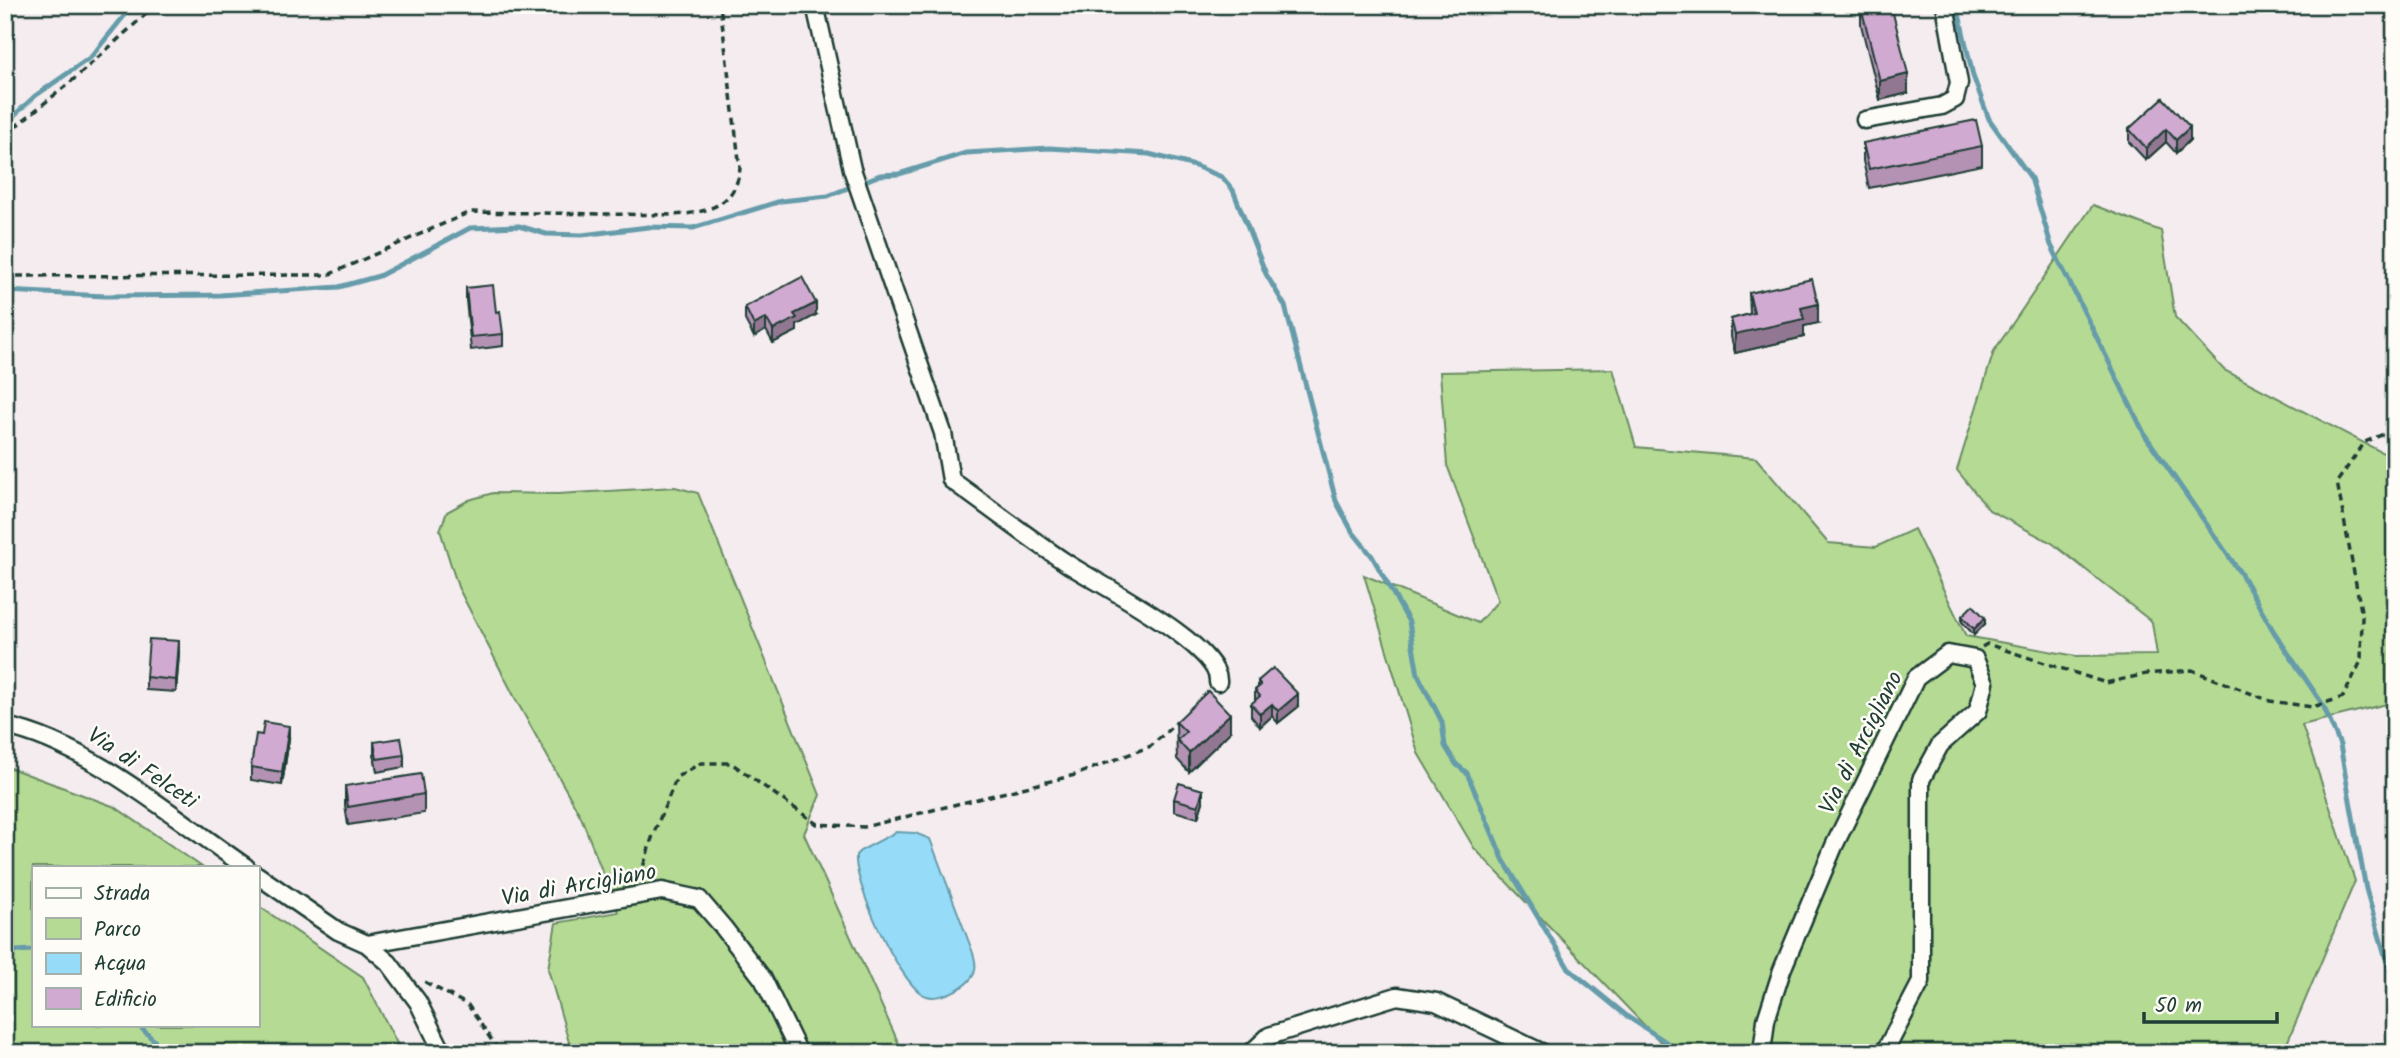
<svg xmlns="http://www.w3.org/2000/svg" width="2400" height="1058" viewBox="0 0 2400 1058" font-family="Kalam,sans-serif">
	<rect width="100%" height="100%" fill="#f4ecef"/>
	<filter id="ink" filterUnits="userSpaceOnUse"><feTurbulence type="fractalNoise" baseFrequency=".0143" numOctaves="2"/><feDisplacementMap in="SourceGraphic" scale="14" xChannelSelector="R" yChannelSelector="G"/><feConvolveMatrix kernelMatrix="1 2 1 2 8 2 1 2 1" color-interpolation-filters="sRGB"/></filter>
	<g filter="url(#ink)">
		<path fill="#b5da94" stroke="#6a8c64" stroke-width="2" d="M2093,205L2161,231L2175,317L2224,370L2395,459V702L2302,725L2355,881L2283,1053H1671L1474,848L1418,753L1364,575L1478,623L1498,601L1447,465L1440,372L1613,369L1636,447L1756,458L1828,543L1876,547L1914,529L1966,636L2076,656L2157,655L2152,622L2052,543L1989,510L1957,470L1994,351Z
			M675,487L698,493L820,795L804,834L903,1053H572L548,969L556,923L618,912L581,817L515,698L458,587L440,530L447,512L469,500L493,493L558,494Z
			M5,766L115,807L202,867H33V1025H257V905L363,977L402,1053H5Z"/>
		<path fill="#96dbf8" stroke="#669caa" stroke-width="2" d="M896,832L915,833L930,839L973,953C975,960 977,967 974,974C967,988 936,1003 922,994C898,979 853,883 856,855L860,851Z"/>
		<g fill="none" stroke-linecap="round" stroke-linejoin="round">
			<path stroke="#669caa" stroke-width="5" d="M1957,5L1973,76L1989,119L2031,178L2051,245L2145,435L2241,574L2274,632L2323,705L2340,745L2366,889L2393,983
				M5,124L35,96L91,57L133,5
				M5,291L105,296L220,295L339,287L379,276L470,228L519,226L546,234L582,235L648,227L693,228L781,201L828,196L880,175L899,174L966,153L1049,148L1149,154L1195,166L1222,177L1233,190L1266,274L1285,306L1336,501L1352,531L1372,556L1409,622L1418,675L1442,722L1445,746L1456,764L1467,773L1503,859L1569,969L1628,1017L1683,1053
				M5,959L15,951L33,950
				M138,1025L167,1053"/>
			<defs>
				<path id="minor" d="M815,5L852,169L943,433L951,480C989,507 1026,536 1065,562C1094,582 1221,645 1218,682
					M1865,120L1942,106L1955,99L1959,83L1945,5
					M5,726C88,743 176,819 246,867
					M257,875L338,931L367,944L389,963L418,1002L443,1053
					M367,944L662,891L699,899L723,927L763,979L799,1053
					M1251,1053L1269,1036L1397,996L1436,1002L1543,1053
					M1762,1053L1766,1020L1782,970L1834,846L1916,678L1948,654L1975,659L1985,683L1978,711L1940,745L1921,780V982L1884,1053"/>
			</defs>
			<use href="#minor" stroke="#1f3d34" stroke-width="21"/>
			<path stroke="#1f3d34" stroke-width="3.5" stroke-dasharray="7 5" stroke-linecap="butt" d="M5,135L73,80L156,5
				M5,276L328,275L470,212L673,215C706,213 736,206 740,168L720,5
				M1982,647L1987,644L2106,683L2146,674L2192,670L2270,701L2313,707L2343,697L2361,661L2362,616L2337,482L2365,442L2395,429
				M640,877L653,835L677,777L701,763H731L817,824L864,827L1075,775L1151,746L1179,720
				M425,982L468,1005L500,1053"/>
			<use href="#minor" stroke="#fdfcf7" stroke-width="16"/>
		</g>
		<path fill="#b492b4" stroke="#1f3d34" stroke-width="2" d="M1861,7L1908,93L1880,100L1861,25Z
			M2163,98L2190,140L2176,153L2166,142L2146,160L2129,142V129Z
			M1863,143L1982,146V165L1869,188L1863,161Z
			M466,288L496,312L503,334V346L471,350L466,300Z
			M1749,293L1818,323L1804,326V337L1735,353L1731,337V319L1750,314Z
			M745,307L816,315L797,325V331L773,343L766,330L754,337L745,320Z
			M1962,616L1985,624L1974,635L1962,622Z
			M179,654L176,692L146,690V677Z
			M1258,681L1298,707L1278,723L1272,716L1260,727L1251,716V704L1255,701V690L1258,688Z
			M1176,722L1230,732L1189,772L1177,759Z
			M289,739L282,785L251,780V767Z
			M374,742L404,755V767L377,772L374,755Z
			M345,786L424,794V813L348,825L345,805Z
			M1174,799L1203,802L1198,818L1174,811Z"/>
		<path fill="#927792" stroke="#1f3d34" stroke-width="2" d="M1908,74V93L1880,100V81Z
			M2190,127V140L2176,153V140Z
			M2166,129V142L2146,160V148Z
			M816,303V315L797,325V331L773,343V330L794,314Z
			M1818,304V323L1804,326V337L1735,353V334L1801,308Z
			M766,318V330L754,337V325Z
			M11,418V437L5,443V425Z
			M1985,618V624L1974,635V629Z
			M179,641V654L176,692V680Z
			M1298,694V707L1278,723V711Z
			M1272,704V716L1260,727V714Z
			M1230,714V732L1189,772V753Z
			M289,726V739L282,785V772Z
			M1203,790V802L1198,818V806Z"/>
		<path fill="#d1aad1" stroke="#1f3d34" stroke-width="2" d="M1867,5H1891L1908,74L1880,81L1861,7Z
			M2163,98L2190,127L2176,140L2166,129L2146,148L2129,129Z
			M1976,120L1982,146L1869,169L1863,143Z
			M802,277L816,303L794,314L797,318L773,330L766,318L754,325L745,307Z
			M1812,279L1818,304L1801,308L1804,319L1735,334L1731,319L1754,313L1749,293Z
			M493,285L496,312L500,311L503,334L471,337L466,288Z
			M5,414L11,418L5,425Z
			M1973,605L1985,618L1974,629L1962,616Z
			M149,639L179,641L176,680L146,677Z
			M1273,668L1298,694L1278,711L1272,704L1260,714L1251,704L1260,696L1255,690L1261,685L1258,681Z
			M1208,691L1230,714L1189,753L1177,740L1186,732L1176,722Z
			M264,722L289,726L282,772L251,767L256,734L262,735Z
			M401,738L404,755L377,759L374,742Z
			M421,774L424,794L348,807L345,786Z
			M1179,783L1203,790L1198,806L1174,799Z"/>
	</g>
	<g text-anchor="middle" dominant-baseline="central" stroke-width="5" stroke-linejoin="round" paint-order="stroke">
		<g font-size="23" fill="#1f3d34" stroke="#fdfcf7">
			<text transform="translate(1862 743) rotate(-63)">Via di Arcigliano</text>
			<text transform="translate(142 769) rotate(34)">Via di Felceti</text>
			<text transform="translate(579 886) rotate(-10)">Via di Arcigliano</text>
		</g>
	</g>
	<rect width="2400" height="1058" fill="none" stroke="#fdfcf7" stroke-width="28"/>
	<rect x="14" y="14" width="2372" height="1030" fill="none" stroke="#1f3d34" stroke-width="2.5" filter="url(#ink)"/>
	<rect x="32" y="866" width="228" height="161" fill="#fdfcf7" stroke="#a4b0a9" stroke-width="2"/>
	<rect x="46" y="888" width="35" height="10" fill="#fdfcf7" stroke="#a4b0a9" stroke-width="2"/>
	<text x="94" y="900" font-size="21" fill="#1f3d34">Strada</text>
	<rect x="46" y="918" width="35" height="21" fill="#b5da94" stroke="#a4b0a9" stroke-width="2"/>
	<text x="94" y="936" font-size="21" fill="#1f3d34">Parco</text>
	<rect x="46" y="953" width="35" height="21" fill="#96dbf8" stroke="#a4b0a9" stroke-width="2"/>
	<text x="94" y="970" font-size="21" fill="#1f3d34">Acqua</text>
	<rect x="46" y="988" width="35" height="21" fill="#d1aad1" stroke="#a4b0a9" stroke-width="2"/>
	<text x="94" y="1006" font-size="21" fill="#1f3d34">Edificio</text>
	<path d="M2144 1012v10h133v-10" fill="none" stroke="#1f3d34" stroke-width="3.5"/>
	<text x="2155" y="1012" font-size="21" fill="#1f3d34" stroke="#fdfcf7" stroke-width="5" paint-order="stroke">50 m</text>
</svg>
